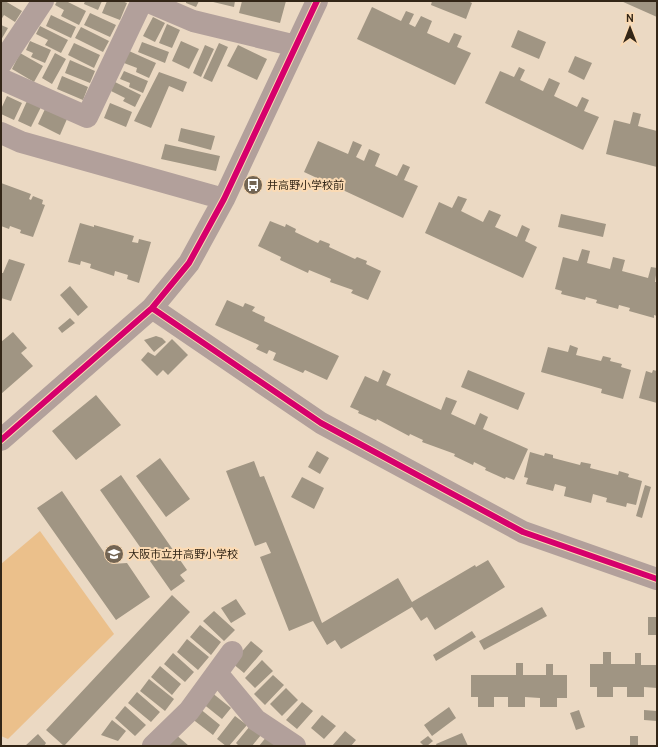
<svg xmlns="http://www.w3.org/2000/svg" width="658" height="747" viewBox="0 0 658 747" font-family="Cabin,'Noto Sans JP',sans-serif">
	<rect width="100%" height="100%" fill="#ebd9c3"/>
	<path fill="#ebc08b" d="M40,531L114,634L8,739L1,736V564Z"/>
	<path fill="#a09583" d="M1,1H5L22,11L15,22L4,15L1,20Z
		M57,1H66L86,11L79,25L61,16L64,10L55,5Z
		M85,1H102L98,10L84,4Z
		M107,1H122L127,3L120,20L102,13Z
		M186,1H199L196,7L186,3Z
		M209,1H235L234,7Z
		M242,1H286L280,23L239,13Z
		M432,1H468L472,3L466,19L431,5Z
		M621,1H657V17Z
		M372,7L401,21L406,11L414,14L409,24L415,27L421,16L432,21L427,33L449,43L454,33L462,36L457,47L471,53L455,85L357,39Z
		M90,13L116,25L110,37L84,25Z
		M51,15L76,27L71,38L46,26Z
		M153,17L165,23L155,42L143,36Z
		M167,24L180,30L172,48L159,43Z
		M1,25L8,28L1,40Z
		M40,26L68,40L61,53L45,45L48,40L36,34Z
		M81,27L109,41L103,52L75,38Z
		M518,30L546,42L539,59L511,47Z
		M30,41L51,50L45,63L31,57L33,53L26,50Z
		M181,41L199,49L189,69L172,61Z
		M142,42L169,52L165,63L138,52Z
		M74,43L100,55L94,68L68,55Z
		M219,43L228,47L212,82L203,78Z
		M205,45L214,49L201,77L193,73Z
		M238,45L267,59L257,80L227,66Z
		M129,51L156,63L149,78L136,72L137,68L124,63Z
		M20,53L43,66L34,82L12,69Z
		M55,53L66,59L52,84L42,78Z
		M575,56L592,63L584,80L568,72Z
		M70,60L95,71L90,83L65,73Z
		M519,67L525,70L520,80L543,91L549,78L560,83L554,96L577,107L582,97L589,100L584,111L599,117L583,150L485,103L500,71L514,77Z
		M124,71L148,81L143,93L129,87L130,83L120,79Z
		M159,72L187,82L183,92L169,86L151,128L134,121Z
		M62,76L88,87L83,100L57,89Z
		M115,82L141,95L135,107L123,101L125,98L111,91Z
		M7,96L22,103L14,120L1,114V109Z
		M27,101L41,107L31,127L18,121Z
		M110,103L132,112L126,127L104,118Z
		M45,109L67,119L60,135L38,124Z
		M633,112L641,114L638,126L657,131V167L606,154L614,120L630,124Z
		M181,128L215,136L211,150L178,141Z
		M318,141L348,154L353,141L362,145L356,157L364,161L369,149L380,154L375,166L397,176L403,164L410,167L404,180L418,186L403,218L304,172Z
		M165,144L220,156L216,171L161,159Z
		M1,183L31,194L29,199L31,200L33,196L43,200L42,204L45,205L33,237L20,233L21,230L10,226L9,229L1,226Z
		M458,196L467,199L461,211L483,222L489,210L501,215L495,227L517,237L522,225L530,229L525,241L537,247L523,278L425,233L439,202L452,208Z
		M561,214L606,224L603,237L558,227Z
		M270,221L285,227L286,224L296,229L295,232L318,243L320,240L330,244L329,247L355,259L357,257L367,261L366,264L381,271L368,300L351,293L353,290L330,282L331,279L309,270L308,273L280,260L281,257L258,246Z
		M80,223L94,227V225L134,236L132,242L138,243L139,239L151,242L139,283L127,279L128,275L115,271L114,276L90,268L91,264L81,261L80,265L68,262Z
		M582,249L590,251L587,263L610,269L613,257L625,260L622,271L648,278L651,267L657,268L655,282H657V316L654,315V318L629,311L630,308L619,305L618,309L596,303L597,300L586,297L585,300L561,294L562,291L555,289L563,257L578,261Z
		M9,259L25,264L11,301L1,298V273H3Z
		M70,286L88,307L78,316L60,295Z
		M227,300L243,307L245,303L255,307L252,311L265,317L264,321L339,356L327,380L305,370L303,373L273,360L276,353L269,350L267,354L256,349L259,345L215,325Z
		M70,318L75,323L62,333L58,328Z
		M13,332L27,348L21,353L33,366L1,394V342Z
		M156,336L162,338L166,342L154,352L144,340Z
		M172,339L188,355L168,375L163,370L157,376L141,360L148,352L155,356Z
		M570,345L578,348L576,355L601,361L603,356L611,358L610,361L622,364L621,367L631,370L623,399L601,393L602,389L541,372L548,347L568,352Z
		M383,370L391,374L386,385L441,410L446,397L457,401L451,414L475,425L480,413L488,417L483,429L528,449L514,480L506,477L505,479L485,470L486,468L474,462L473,465L454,456L455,454L422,442L423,440L410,434L409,436L377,419L376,421L358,413L359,411L350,407L365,376L378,382Z
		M468,370L525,393L518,410L461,387Z
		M653,370L657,371V403L639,398L646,371L652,373Z
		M96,395L121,425L76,460L52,431Z
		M317,451L329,458L320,474L308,467Z
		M530,452L544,456L545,453L553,455V458L580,465L581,462L591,464L590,468L618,475L619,471L629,474L628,477L642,481L636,505L627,503L626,507L606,502L607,498L593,494L591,503L564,496L566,487L555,484L553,491L526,484L528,478L524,477Z
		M160,458L190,499L166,517L136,476Z
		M254,461L260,477L264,476L322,623L398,578L412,602L475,565L476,567L488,560L505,587L435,630L427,617L421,621L412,607L341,649L335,640L327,645L313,621L289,631L260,557L271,553L266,542L255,546L226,471Z
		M121,475L187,570L180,575L185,581L171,591L100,490Z
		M302,477L324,488L314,509L291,497Z
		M645,485L651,487L642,518L636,516Z
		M62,491L112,564L127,563L150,597L116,620L37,508Z
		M172,595L190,612L64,746L46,730Z
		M236,599L246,614L231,623L221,608Z
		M542,607L547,616L484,650L479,641Z
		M214,611L235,630L224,641L203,621Z
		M648,617H657V635H648Z
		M200,625L221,642L211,655L190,637Z
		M472,631L476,637L436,661L433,655Z
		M187,639L209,657L198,670L177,652Z
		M251,641L263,651L244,673L232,663Z
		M603,652H611V664H635V653H641V665H657V688L644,687V697H627V687H613V697H597V687H590V664H603Z
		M173,653L194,672L185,682L164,664Z
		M262,660L273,671L255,688L245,678Z
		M516,663H523V675H546V664H553V675H567V698H557V707H540V698L525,697V707H508V697H494V707H478V697H471V675H516Z
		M160,666L181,684L172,695L151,677Z
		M273,675L284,685L265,705L254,694Z
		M149,679L174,699L165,711L140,691Z
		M286,688L298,700L282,716L270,704Z
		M137,692L160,712L151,722L128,703Z
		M211,692L231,708L222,719L202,703Z
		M302,702L313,711L297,729L286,720Z
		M125,706L146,725L135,736L115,718Z
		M449,707L456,718L432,736L424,725Z
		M199,708L220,725L213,735L191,718Z
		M579,710L585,727L576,730L570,713Z
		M644,710L657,711V721L644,720Z
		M322,715L336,726L324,739L311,728Z
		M235,716L247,725L229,746H226L217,739Z
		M112,720L126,731L118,741L101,735Z
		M250,726L261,735L252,746H239L236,743Z
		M345,731L356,740L351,746H332Z
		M174,733L189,746H167Z
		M462,733L468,746H437L436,744Z
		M38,734L46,743L44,746H25Z
		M267,736L277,743L274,746H259Z
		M428,736L433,741L427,746H424L420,742Z
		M630,736H638V746H630Z"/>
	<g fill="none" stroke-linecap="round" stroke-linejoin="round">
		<path stroke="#b2a09b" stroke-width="22" d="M146,1L193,21L296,46
			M1,64L43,1
			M1,79L87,117L142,1
			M1,133L21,142L224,199
			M152,308L321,423L523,532L657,579
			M1,440L152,308L189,263L224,199L317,1
			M217,673L256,720L295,746
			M153,746L189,711L232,652"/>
		<defs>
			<path id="cycleway" d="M152,308L321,423L523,532L657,579
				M1,440L152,308L189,263L224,199L317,1"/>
		</defs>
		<use href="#cycleway" stroke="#fbdab3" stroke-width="8"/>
		<use href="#cycleway" stroke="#d6006c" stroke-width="6"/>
	</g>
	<defs>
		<symbol id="bus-disc" viewBox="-11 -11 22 22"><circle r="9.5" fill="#736553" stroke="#fbdab3"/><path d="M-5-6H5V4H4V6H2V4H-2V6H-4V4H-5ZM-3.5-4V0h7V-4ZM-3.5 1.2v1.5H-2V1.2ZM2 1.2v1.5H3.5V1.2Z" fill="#fff"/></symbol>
		<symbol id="school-disc" viewBox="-11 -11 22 22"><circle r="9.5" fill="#736553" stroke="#fbdab3"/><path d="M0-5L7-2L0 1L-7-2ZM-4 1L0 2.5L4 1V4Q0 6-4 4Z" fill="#fff"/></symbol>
	</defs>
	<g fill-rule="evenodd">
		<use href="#bus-disc" x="242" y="174" width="22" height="22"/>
		<use href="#school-disc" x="103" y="543" width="22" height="22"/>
	</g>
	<g text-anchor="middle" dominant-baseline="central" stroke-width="4" stroke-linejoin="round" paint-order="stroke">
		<g font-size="11" fill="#332617" stroke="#fbdab3" text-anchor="start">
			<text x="267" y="185">井高野小学校前</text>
			<text x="128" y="554">大阪市立井高野小学校</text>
		</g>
	</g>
	<rect width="658" height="747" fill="none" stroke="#332617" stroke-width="4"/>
	<g transform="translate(630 28)" stroke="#fbdab3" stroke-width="3" paint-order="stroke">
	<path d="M0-3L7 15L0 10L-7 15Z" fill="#332617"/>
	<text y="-6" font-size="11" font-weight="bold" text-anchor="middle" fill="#332617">N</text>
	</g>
</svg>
